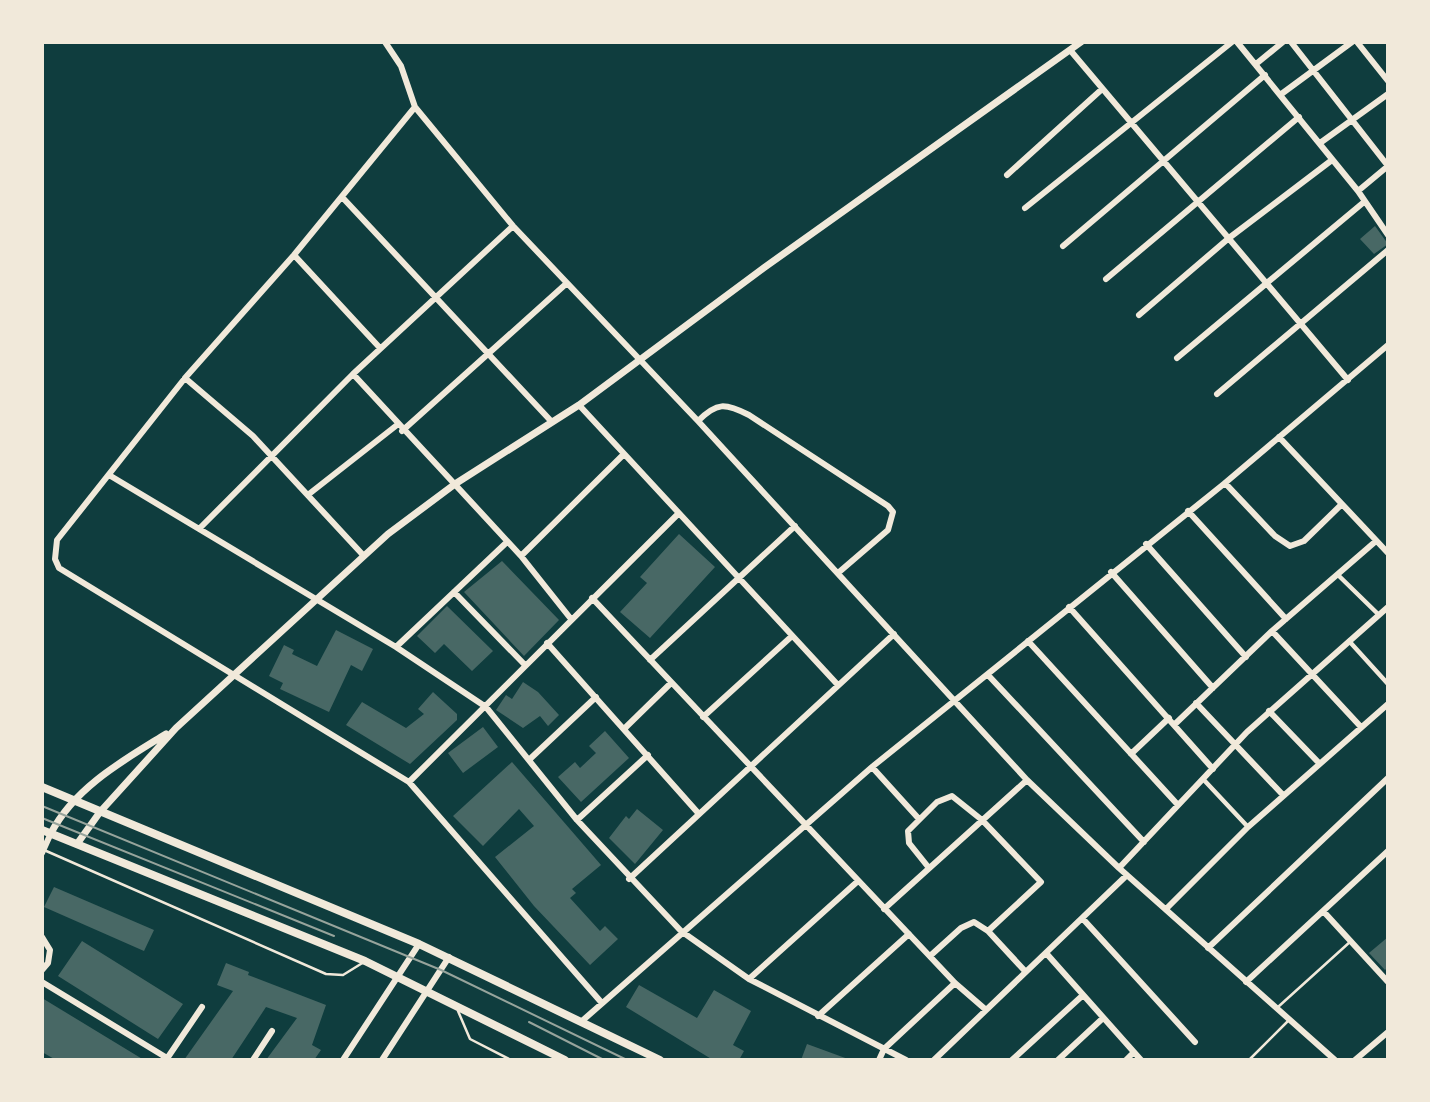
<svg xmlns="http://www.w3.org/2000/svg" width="1430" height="1102" viewBox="0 0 1430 1102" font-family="'Fira Sans Condensed',sans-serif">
	<rect width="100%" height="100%" fill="#0f3d3e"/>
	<path fill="#486865" d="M1375,226L1388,244L1374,254L1360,239Z
		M679,534L715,567L650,638L620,612L647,583L640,577Z
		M502,561L559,620L524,656L464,592Z
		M447,606L493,651L472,671L444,644L435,653L417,636Z
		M336,630L373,649L362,671L351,665L329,712L280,689L283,683L269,676L284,645L294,650L292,654L317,666Z
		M523,682L538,692L559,715L548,726L540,716L523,728L496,710L506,695L512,699Z
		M433,692L457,714V720L410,764L346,725L362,702L406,728L424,714L418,709Z
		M483,727L498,747L463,773L448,753Z
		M605,731L629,758L581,802L558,777L575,762L580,768L596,753L589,746Z
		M512,762L601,865L572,889L576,893L570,898L600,931L605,926L618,939L590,965L534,906L495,857L534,826L519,809L483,846L453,816Z
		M637,809L663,830L635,864L609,838L626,816L629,819Z
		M54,887L154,930L144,951L44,907Z
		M1388,937V967L1385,970L1369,953Z
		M82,941L183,1004L158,1039L58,976Z
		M226,963L249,972L248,975L326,1005L312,1045L321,1050L314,1060H266L297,1018L266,1007L231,1060H184L233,991L217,985Z
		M639,985L697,1018L714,990L751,1011L733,1045L744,1051L739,1060H713L626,1007Z
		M42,998L144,1060H56L42,1052Z
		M807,1044L848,1059V1060H801Z"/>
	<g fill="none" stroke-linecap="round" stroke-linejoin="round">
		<path stroke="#f1e9da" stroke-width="2.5" d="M44,850L326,974L343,975L364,962
			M1278,1007L1351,941
			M458,1011L470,1039L511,1060
			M1249,1060L1289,1020"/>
		<path stroke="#f1e9da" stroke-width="4.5" d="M1338,575L1379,615
			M1349,641L1388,684
			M1203,779L1248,827"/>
		<path stroke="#f1e9da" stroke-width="6" d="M385,42L401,66L415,107L513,226L698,421L1027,780L1119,868L1335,1060
			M1237,42L1358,191L1388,235
			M1291,42L1388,166
			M1357,42L1388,81
			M1070,50L1348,380
			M1256,64L1283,42
			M1280,95L1352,42
			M415,107L294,255L185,378L57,540L55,559L59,568L409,782L601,1002
			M1320,143L1388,94
			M1007,175L1101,90
			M1358,191L1388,166
			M342,197L551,421
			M1025,208L1232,42
			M1063,246L1265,75
			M294,255L380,348
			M1106,279L1299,117
			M1139,315L1229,238L1332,160
			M1177,358L1364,202
			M353,374L521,556L571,619
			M185,378L253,436L363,555
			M1217,394L1388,250
			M579,405L837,684
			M698,421C717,402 725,403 749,415L888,506L893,512L888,530L838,573
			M402,431L567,283
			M1279,437L1388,553
			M109,475L396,647L486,707L577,820L681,931L749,979L906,1060
			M1225,483L1275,536L1290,546L1304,541L1342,504
			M309,494L397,425
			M1188,511L1286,619
			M200,528L353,374L513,226
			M1146,544L1246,657
			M521,556L623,455
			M1111,572L1213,688
			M454,592L525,665
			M592,598L955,983L985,1009
			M1069,607L1213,769
			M1272,631L1361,727
			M1028,641L1178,805
			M547,643L699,814
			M396,647L507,542
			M650,660L795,526
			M988,675L1144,842
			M1196,703L1283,795
			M1269,711L1319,763
			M703,717L792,636
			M1174,725L1272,631L1376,541
			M625,728L671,683
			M1131,754L1169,718
			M531,758L596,697
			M872,767L919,819
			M409,782L678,514
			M577,820L648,755
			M42,853L51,833
			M929,868L909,843L908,831L937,802L952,796L982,820L1041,882L988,931
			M1119,868L1247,732L1388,607
			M629,879L894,634
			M1167,908L1248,827L1388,704
			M884,909L1027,780
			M1324,912L1388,982
			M1083,919L1195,1042
			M42,937L50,950L48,963L42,970
			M1208,948L1388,778
			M1046,953L1141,1060
			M930,956L961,928L974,922L988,931L1024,970
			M749,979L858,881
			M42,982L167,1058
			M1246,982L1388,851
			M818,1016L909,934
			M582,1021L872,767L1225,483L1388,345
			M166,1060L202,1007
			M253,1060L272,1031
			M343,1060L419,944
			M382,1060L449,957
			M879,1060L884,1049L955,983
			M934,1060L1127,875
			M1012,1060L1082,996
			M1058,1060L1103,1018
			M1126,1060L1134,1052
			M1355,1060L1388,1032"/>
		<path stroke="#f1e9da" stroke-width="7" d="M51,833C75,787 124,760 166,734
			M77,844L100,812L176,728L388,534L455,484L579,405L765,267L1081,42"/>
		<path stroke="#f1e9da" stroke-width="8" d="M42,787L419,944L660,1060
			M42,830L365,961L565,1060"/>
		<path stroke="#97a49c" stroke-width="2" d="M42,806L441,970L627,1060
			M42,818L334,936
			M529,1022L604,1060"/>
	</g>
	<rect width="1430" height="1102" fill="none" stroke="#f1e9da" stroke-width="88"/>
</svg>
